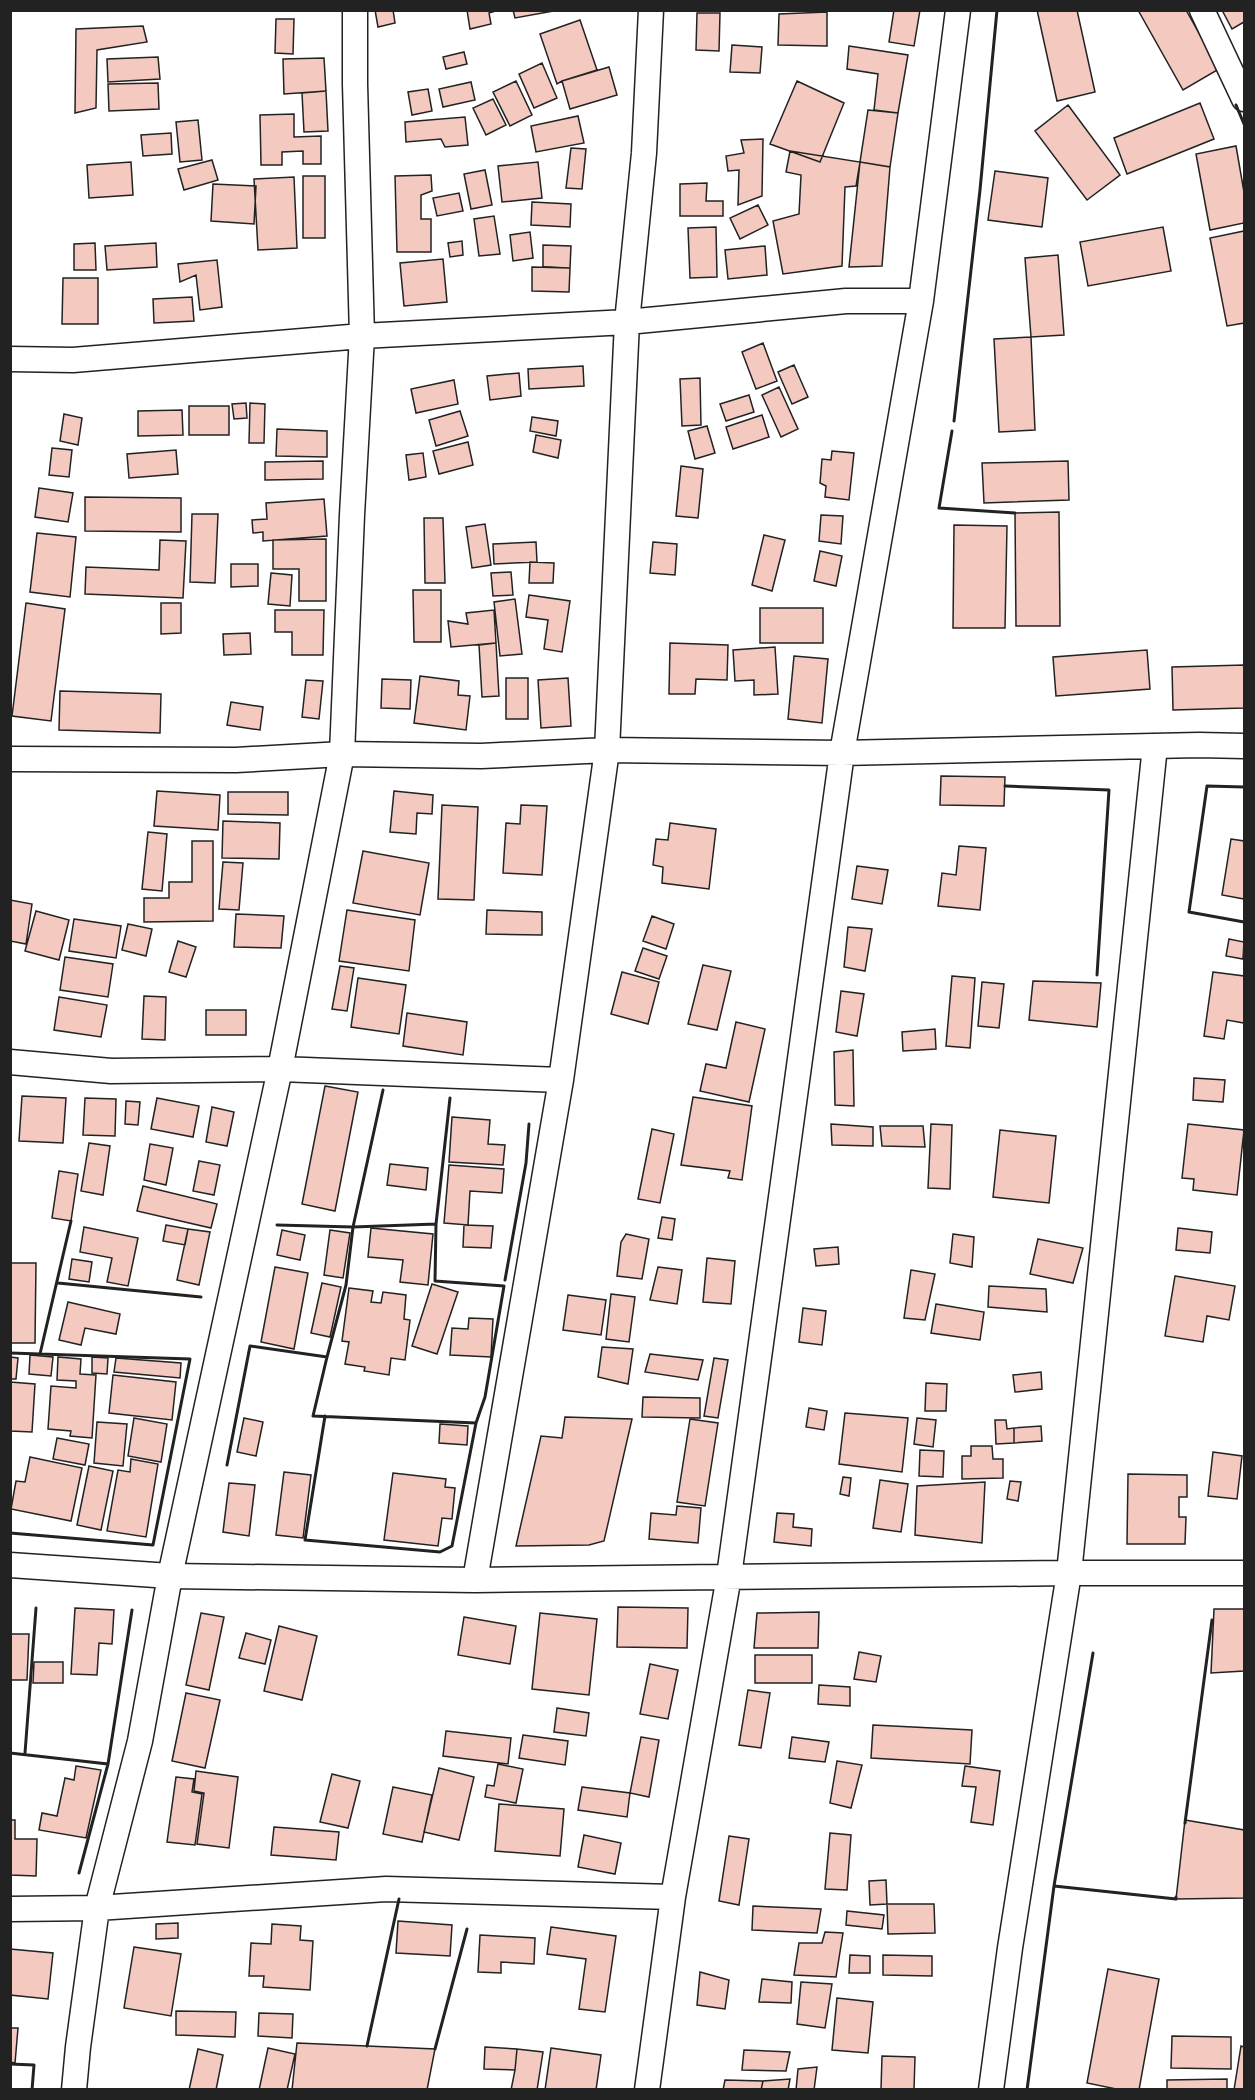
<svg xmlns="http://www.w3.org/2000/svg" width="1255" height="2100" viewBox="0 0 1255 2100" font-family="'PT Sans Narrow',sans-serif">
	<rect width="100%" height="100%" fill="#fff"/>
	<path fill="#f3c9c0" stroke="#222" stroke-width="1.5" d="M375,10H393L395,23L378,27Z
		M467,10H499L489,13L491,24L470,29Z
		M513,10H559L515,18Z
		M894,10H920L914,46L889,42Z
		M1037,10H1077L1095,92L1057,101Z
		M1138,10H1186L1219,69L1183,90Z
		M1222,10H1244V22L1232,29Z
		M827,12V46L778,45L779,14Z
		M697,13H720L719,51L696,50Z
		M276,19H294L293,54L275,53Z
		M580,20L597,70L562,81L557,84L540,34Z
		M143,26L147,42L97,50L96,108L75,113L76,29Z
		M732,45L762,47L760,73L730,72Z
		M849,46L908,55L898,113L874,110L878,74L847,69Z
		M464,52L467,64L446,69L443,57Z
		M158,57L160,79L108,82L107,59Z
		M324,58L326,91L284,94L283,59Z
		M542,63L557,98L534,108L519,74Z
		M609,67L617,95L570,109L562,81Z
		M516,81L532,115L510,126L493,92Z
		M797,81L844,103L820,162L770,144Z
		M471,82L475,100L443,107L439,89Z
		M158,83L159,109L109,111L108,84Z
		M428,89L432,111L412,115L408,92Z
		M326,91L328,131L304,132L302,93Z
		M493,99L506,125L486,135L473,108Z
		M1200,103L1214,139L1127,174L1114,138Z
		M1068,105L1120,175L1087,200L1035,131Z
		M868,110L898,113L890,167L860,162Z
		M294,114V137L321,136V164H303V151L282,152V165H261L260,115Z
		M578,116L584,143L536,152L531,126Z
		M465,117L468,145L445,147L441,139L406,142L405,122Z
		M198,120L202,160L180,162L176,122Z
		M171,133L172,154L143,156L141,135Z
		M763,139L762,196L738,205L739,170L728,171L726,156L744,153L741,140Z
		M1236,146L1244,192V223L1210,230L1196,154Z
		M571,148L586,149L582,189L566,188Z
		M790,151L860,162L856,186L845,187L842,266L783,274L773,221L799,214L801,175L786,172Z
		M212,160L218,180L184,190L178,169Z
		M131,162L133,195L89,198L87,165Z
		M538,162L542,198L502,202L498,166Z
		M860,162L890,167L882,266L849,267Z
		M485,170L492,205L471,209L464,174Z
		M995,171L1048,178L1042,227L988,220Z
		M431,175L432,191L421,195V219H431V252H397L395,176Z
		M303,176H325V238H303Z
		M294,177L297,248L258,250L254,179Z
		M707,183L706,201H723V216H680V184Z
		M213,184L256,186L254,224L211,221Z
		M459,193L463,211L437,216L433,198Z
		M532,202L571,204L570,227L531,225Z
		M758,205L768,225L740,239L730,218Z
		M494,216L500,254L479,256L474,219Z
		M716,227L717,277L690,278L688,228Z
		M1163,227L1171,271L1088,286L1080,242Z
		M1244,231V323L1227,326L1210,238Z
		M530,232L533,258L513,261L510,235Z
		M462,241L463,255L450,257L448,243Z
		M95,243L96,270H74V244Z
		M156,243L157,267L107,270L105,246Z
		M543,245L571,246L570,268L543,267Z
		M765,246L767,275L728,279L725,250Z
		M1058,255L1064,335L1031,337L1025,258Z
		M443,259L447,302L404,306L400,263Z
		M217,260L222,307L200,310L196,275L180,282L178,264Z
		M532,267L570,268L569,292L532,291Z
		M63,278H98V324H62Z
		M192,297L194,321L154,323L153,299Z
		M1031,337L1035,430L999,432L994,339Z
		M763,343L777,381L756,389L742,352Z
		M794,365L808,397L792,404L778,372Z
		M583,366L584,386L529,389L528,369Z
		M519,373L521,396L490,400L487,376Z
		M700,378L701,425L682,426L680,379Z
		M454,380L458,404L416,413L411,389Z
		M779,387L798,429L781,437L762,395Z
		M749,395L754,412L726,421L720,404Z
		M246,403L247,418L234,419L232,404Z
		M250,403L265,404L264,443H249Z
		M189,406H229V435H189Z
		M182,410L183,435L138,436V411Z
		M460,411L468,436L436,446L429,420Z
		M64,414L82,418L78,445L60,441Z
		M762,415L769,437L733,449L726,427Z
		M532,417L558,421L556,436L530,431Z
		M707,426L715,453L695,459L688,431Z
		M277,429L327,431V457L276,456Z
		M536,435L561,440L558,458L533,452Z
		M468,442L473,465L439,474L433,451Z
		M52,448L72,450L69,477L49,475Z
		M176,450L178,474L129,478L127,454Z
		M832,451L854,453L849,500L825,497L826,486L820,483L822,459L831,460Z
		M423,453L426,477L409,480L406,455Z
		M323,461V479L265,480V462Z
		M1068,461L1069,500L984,503L982,463Z
		M681,466L703,469L698,518L676,516Z
		M39,488L73,493L68,522L35,517Z
		M85,497L181,498V532L85,531Z
		M324,499L327,536L263,541V532L253,533L252,520L267,519L266,503Z
		M1059,512L1060,626H1016L1015,513Z
		M192,514H218L215,583L190,582Z
		M821,515L843,516L841,544L819,541Z
		M424,518H443L445,583H425Z
		M485,524L491,565L472,568L466,527Z
		M954,525L1007,526L1005,628H953Z
		M37,533L76,537L70,597L30,592Z
		M764,535L785,540L772,591L752,585Z
		M326,539V601H299V569H273V540Z
		M160,540L186,541L183,598L85,594L86,567L159,570Z
		M536,542L537,562L494,564L493,544Z
		M653,542L677,544L675,575L650,573Z
		M820,551L842,556L836,586L814,581Z
		M530,562L554,563L553,583H529Z
		M231,564H258V586L231,587Z
		M511,572L513,595L493,596L491,573Z
		M271,573L292,575L290,606L268,604Z
		M413,590H441V642H414Z
		M529,595L570,601L562,652L544,649L548,620L526,617Z
		M515,599L522,654L500,656L494,602Z
		M26,603L65,609L51,721L12,716Z
		M161,603H181V633L161,634Z
		M760,608H823V643H760Z
		M275,610H324L323,655H292V632H275Z
		M494,610L496,643L451,647L448,621L468,624L466,613Z
		M250,633L251,654L224,655L223,634Z
		M496,643L499,696L482,697L479,645Z
		M670,643L728,645L727,680L696,679L695,694H669Z
		M775,647L778,694L754,695V680L735,681L733,650Z
		M1147,650L1150,689L1056,696L1053,657Z
		M794,656L828,659L822,723L788,719Z
		M1244,665V708L1173,710L1172,667Z
		M420,676L459,681L458,695L470,696L466,730L414,723Z
		M506,678H528V719H506Z
		M568,678L571,726L541,728L538,680Z
		M382,679L411,680L410,709L381,708Z
		M306,680L323,681L319,719L302,717Z
		M60,691L161,694L160,733L59,730Z
		M231,702L263,707L260,730L227,725Z
		M941,776L1005,777L1004,806L940,805Z
		M157,791L220,795L218,830L154,826Z
		M394,791L433,795L432,814L417,813L416,834L390,832Z
		M228,792H288V815L228,814Z
		M442,805L478,807L474,900L438,899Z
		M521,805L547,806L542,875L503,873L506,823L520,824Z
		M223,821L280,823L279,859L222,858Z
		M670,823L716,829L709,889L662,883L663,867L653,865L656,839L668,840Z
		M148,832L167,834L162,891L142,889Z
		M1231,839L1244,841V899L1222,895Z
		M192,841H213V921L144,922V898H169V882H192Z
		M959,846L986,848L980,910L938,906L942,873L956,875Z
		M363,851L429,863L420,915L353,903Z
		M223,862L243,863L239,910L219,909Z
		M857,866L888,870L882,904L852,899Z
		M10,900L32,904L26,944L10,941Z
		M347,910L415,920L409,971L339,961Z
		M487,910L542,912V935L486,934Z
		M36,911L69,920L59,960L25,951Z
		M236,914L284,916L281,948L234,947Z
		M652,916L674,924L666,949L643,941Z
		M74,919L121,926L116,958L69,951Z
		M128,924L152,929L146,956L122,950Z
		M848,927L872,929L865,971L844,967Z
		M1229,939L1244,942L1243,959L1226,956Z
		M178,941L196,947L186,977L169,972Z
		M643,948L667,956L659,979L635,971Z
		M65,957L113,964L108,997L60,990Z
		M703,965L731,971L717,1030L688,1024Z
		M340,966L354,968L347,1011L332,1009Z
		M622,972L659,982L648,1024L611,1014Z
		M1213,972L1244,976V1023L1227,1020L1224,1039L1204,1036Z
		M952,976L975,978L970,1048L946,1046Z
		M358,978L406,985L399,1034L351,1027Z
		M1033,981L1101,983L1097,1027L1029,1020Z
		M982,982L1004,984L999,1028L978,1026Z
		M841,991L864,994L857,1036L836,1032Z
		M144,996L166,997L165,1040L142,1039Z
		M59,997L107,1005L101,1037L54,1030Z
		M206,1010H246V1035H206Z
		M407,1013L467,1022L463,1055L403,1046Z
		M736,1022L765,1029L749,1102L700,1091L706,1064L726,1068Z
		M935,1029L936,1049L903,1051L902,1032Z
		M853,1050L854,1106L835,1105L834,1052Z
		M1194,1078L1225,1080L1223,1102L1193,1100Z
		M325,1086L358,1092L335,1211L302,1204Z
		M22,1096L66,1098L63,1143L19,1141Z
		M693,1097L752,1106L742,1180L728,1178L730,1171L681,1165Z
		M85,1098L116,1099L115,1136L83,1135Z
		M157,1098L199,1106L193,1137L151,1129Z
		M126,1101L140,1102L138,1125L125,1124Z
		M212,1107L234,1112L227,1146L206,1142Z
		M452,1117L490,1120L488,1144L505,1145L503,1165L449,1162Z
		M831,1124L873,1127V1146L832,1145Z
		M931,1124L952,1125L950,1189L928,1188Z
		M1188,1124L1244,1130L1237,1195L1193,1190L1194,1179L1182,1178Z
		M880,1126H923L925,1147L882,1146Z
		M652,1129L674,1134L660,1203L638,1199Z
		M1000,1130L1056,1136L1049,1203L993,1197Z
		M89,1143L110,1146L103,1195L81,1191Z
		M150,1144L173,1148L166,1185L144,1180Z
		M199,1161L220,1165L214,1195L193,1191Z
		M390,1164L428,1168L426,1190L387,1185Z
		M449,1165L504,1169L502,1193L470,1191L468,1225L444,1223Z
		M59,1171L78,1174L71,1221L52,1218Z
		M143,1186L217,1204L211,1228L137,1211Z
		M662,1217L675,1219L672,1240L658,1238Z
		M166,1225L188,1229L185,1245L163,1241Z
		M464,1225L493,1226L491,1248L463,1247Z
		M84,1227L138,1238L128,1286L107,1282L112,1258L80,1252Z
		M371,1228L433,1234L428,1285L400,1282L403,1260L368,1257Z
		M1178,1228L1212,1232L1210,1253L1176,1250Z
		M188,1229L210,1232L199,1285L177,1280Z
		M282,1230L305,1235L300,1260L277,1255Z
		M330,1230L350,1233L343,1278L324,1275Z
		M626,1234L649,1239L642,1279L617,1276L621,1242Z
		M953,1234L974,1237L972,1267L950,1263Z
		M1038,1239L1083,1248L1073,1283L1030,1274Z
		M838,1247L839,1264L816,1266L814,1249Z
		M707,1258L735,1261L731,1304L703,1302Z
		M72,1259L92,1262L89,1282L69,1279Z
		M10,1263H36L35,1343H10Z
		M275,1267L308,1273L294,1349L261,1342Z
		M658,1267L682,1270L677,1304L650,1300Z
		M911,1270L935,1274L925,1320L904,1318Z
		M1175,1276L1235,1286L1229,1320L1207,1316L1203,1342L1165,1336Z
		M322,1283L341,1287L330,1337L311,1333Z
		M432,1284L458,1292L437,1354L412,1346Z
		M989,1286L1046,1289L1047,1312L988,1307Z
		M349,1288L373,1291L371,1302L381,1303L383,1292L406,1295L404,1319L410,1320L405,1360L391,1358L389,1375L364,1371L365,1367L345,1364L349,1342L342,1341Z
		M611,1294L635,1297L629,1342L606,1339Z
		M568,1295L606,1300L601,1335L563,1330Z
		M68,1302L120,1314L116,1334L85,1328L81,1345L59,1340Z
		M936,1304L984,1312L980,1340L931,1333Z
		M803,1308L826,1311L822,1345L799,1342Z
		M469,1318L493,1319L491,1357L450,1355L452,1328L468,1329Z
		M602,1347L633,1349L628,1384L598,1377Z
		M650,1354L703,1360L698,1380L645,1372Z
		M30,1355L53,1357L51,1376L29,1374Z
		M10,1357L18,1358L16,1379H10Z
		M58,1357L81,1359L80,1374L96,1375L92,1438L70,1436L71,1431L48,1429L51,1386L76,1388V1381L57,1380Z
		M92,1357L108,1358L107,1374L92,1373Z
		M116,1358L181,1363L180,1378L114,1372Z
		M714,1358L728,1360L718,1418L704,1416Z
		M1041,1372L1042,1389L1015,1392L1013,1375Z
		M113,1375L176,1382L172,1420L109,1413Z
		M10,1382L35,1384L32,1432L10,1431Z
		M926,1383L947,1384L946,1411H925Z
		M643,1397L700,1398V1418L642,1417Z
		M809,1408L827,1411L824,1430L806,1427Z
		M845,1413L908,1418L902,1472L839,1464Z
		M565,1417L632,1419L604,1541L589,1545L516,1546L541,1436L562,1438Z
		M134,1418L167,1424L161,1462L128,1456Z
		M244,1418L263,1422L256,1456L237,1452Z
		M917,1418L936,1420L933,1447L914,1444Z
		M690,1419L718,1423L705,1506L677,1502Z
		M995,1420H1006L1007,1429L1014,1428V1443L996,1444Z
		M97,1422L127,1424L123,1466L94,1463Z
		M440,1424L468,1426L467,1445L439,1443Z
		M1041,1426L1042,1441L1014,1443V1428Z
		M57,1438L89,1444L85,1465L53,1459Z
		M971,1446H992L993,1459H1003V1478L962,1479V1456H971Z
		M920,1450L944,1451L943,1477L919,1476Z
		M1213,1452L1242,1456L1237,1499L1208,1496Z
		M30,1457L82,1468L71,1521L11,1509L16,1481L25,1482Z
		M131,1459L158,1464L146,1537L107,1531L118,1470L130,1472Z
		M89,1466L113,1471L101,1530L77,1525Z
		M284,1472L311,1475L303,1538L276,1535Z
		M393,1473L446,1479L445,1487L455,1488L452,1519L442,1518L438,1546L384,1540Z
		M1128,1474L1187,1475V1497H1179V1517H1186L1185,1544H1127Z
		M843,1477L851,1478L849,1496L840,1494Z
		M880,1480L908,1484L901,1532L873,1528Z
		M1010,1481L1021,1482L1018,1501L1007,1499Z
		M985,1482L982,1543L915,1535L917,1486Z
		M229,1483L255,1485L249,1536L223,1532Z
		M677,1506L701,1508L698,1543L649,1539L651,1513L676,1515Z
		M777,1513L794,1514L793,1527L812,1529L811,1546L774,1542Z
		M618,1607L688,1608L687,1648L617,1647Z
		M75,1608L114,1610L112,1644L99,1643L97,1675L71,1674Z
		M1214,1609H1244V1671L1211,1673Z
		M819,1612L818,1648H754L757,1613Z
		M201,1613L224,1617L209,1690L186,1685Z
		M540,1613L597,1619L589,1695L532,1689Z
		M464,1617L516,1626L510,1664L458,1655Z
		M279,1626L317,1636L302,1700L264,1691Z
		M246,1633L271,1640L265,1664L239,1658Z
		M10,1634H29L27,1680H10Z
		M859,1652L881,1656L876,1682L854,1679Z
		M755,1655H812V1683H755Z
		M34,1662H63V1683H33Z
		M650,1664L678,1670L668,1719L640,1714Z
		M819,1685L850,1687V1706L818,1704Z
		M748,1690L770,1693L761,1748L739,1745Z
		M186,1693L220,1700L205,1768L172,1761Z
		M557,1708L589,1713L586,1736L554,1732Z
		M873,1725L972,1730L970,1764L871,1758Z
		M446,1731L511,1738L508,1764L443,1756Z
		M523,1735L568,1741L565,1765L519,1758Z
		M641,1737L659,1740L649,1797L630,1793Z
		M792,1737L829,1742L825,1762L789,1758Z
		M837,1761L862,1765L851,1808L830,1803Z
		M498,1764L523,1769L516,1803L485,1797L487,1785L494,1786Z
		M76,1766L101,1770L86,1838L39,1830L42,1813L57,1816L65,1778L74,1780Z
		M965,1766L1000,1771L993,1825L971,1822L976,1787L962,1786Z
		M439,1768L474,1777L459,1840L424,1832Z
		M196,1771L238,1777L229,1848L197,1844L204,1793L194,1791Z
		M332,1774L360,1781L348,1828L320,1822Z
		M176,1777L194,1779L192,1792L202,1794L195,1845L167,1842Z
		M393,1787L432,1795L422,1842L383,1834Z
		M582,1787L630,1793L627,1817L578,1810Z
		M499,1804L564,1809L560,1856L495,1851Z
		M10,1820H15V1839H37L36,1876L10,1875Z
		M1185,1820L1244,1830V1898L1176,1899Z
		M274,1827L339,1832L336,1860L271,1855Z
		M830,1833L851,1835L847,1890L825,1889Z
		M584,1835L621,1843L615,1874L578,1867Z
		M729,1836L749,1839L739,1905L719,1901Z
		M886,1880L887,1904L870,1905L869,1881Z
		M887,1904H934L935,1933L888,1934Z
		M753,1906L821,1909L817,1933L752,1930Z
		M847,1911L884,1915L882,1929L846,1925Z
		M398,1921L452,1925L450,1956L396,1953Z
		M178,1923V1938L156,1939V1924Z
		M272,1924L301,1926L300,1940L313,1941L310,1990L263,1987L264,1976H249L251,1943L271,1944Z
		M551,1927L616,1936L605,2012L579,2009L586,1959L547,1954Z
		M825,1932L843,1933L836,1977L794,1975L799,1943H822Z
		M480,1935L535,1938L534,1964L501,1962V1973L478,1972Z
		M134,1947L181,1954L171,2016L124,2008Z
		M10,1949L53,1953L48,1999L10,1995Z
		M850,1955L870,1956V1973H849Z
		M883,1955L932,1956V1976L883,1975Z
		M1108,1969L1159,1979L1139,2090H1121L1087,2083Z
		M700,1972L729,1980L725,2009L697,2005Z
		M762,1979L792,1982L791,2003L759,2002Z
		M801,1982L832,1984L825,2028L797,2024Z
		M837,1998L873,2002L868,2053L832,2050Z
		M176,2011L236,2012L235,2037L176,2035Z
		M259,2013L293,2014L292,2038L258,2036Z
		M10,2028H18L15,2063L10,2062Z
		M1172,2036L1231,2037V2069L1171,2068Z
		M297,2043L367,2046L435,2049L427,2090H292Z
		M1241,2046L1244,2047V2090H1234Z
		M485,2047L517,2049L515,2070L484,2069Z
		M268,2048L295,2054L287,2090H259Z
		M551,2048L601,2055L596,2090H545Z
		M198,2049L223,2055L216,2090H189Z
		M517,2049L543,2052L537,2090H511L515,2070Z
		M744,2050L790,2052L786,2071L742,2070Z
		M882,2056L915,2057L914,2090L881,2089Z
		M817,2067L814,2090H796L798,2069Z
		M790,2079L788,2090H761L763,2081Z
		M1227,2079V2090H1167V2080Z
		M725,2080L763,2081L761,2090H723Z"/>
	<g fill="none" stroke-linecap="round" stroke-linejoin="round">
		<defs>
			<path id="minor" d="M1202,10L1244,99
				M10,359L73,360L362,336L627,322L846,301H921
				M10,759L236,760L342,754L481,756L607,750L842,753L921,301L958,10
				M10,1062L111,1071L280,1069L561,1080
				M10,1565L170,1576L475,1580L1069,1573H1244
				M475,1580L561,1080L607,750L627,322L644,153L651,10
				M10,1909L97,1908L386,1889L673,1897
				M74,2090L78,2047L97,1908L140,1741L170,1576L280,1069L342,754L352,515L362,336L355,84V10
				M647,2090L673,1897L729,1576L842,753L1199,745L1244,746
				M991,2090L1010,1948L1069,1573L1155,746"/>
		</defs>
		<use href="#minor" stroke="#222" stroke-width="27"/>
		<use href="#minor" stroke="#fff" stroke-width="24"/>
		<path stroke="#222" stroke-width="3" d="M1236,105L1244,124
			M954,421L980,190L997,10
			M952,431L939,508L1015,513
			M1005,786L1109,790L1097,975
			M1244,787L1207,786L1189,912L1244,922
			M277,1225L353,1227L436,1224L450,1098
			M505,1280L526,1163L529,1124
			M58,1283L201,1297
			M10,1353L190,1359L153,1545L10,1533
			M40,1354L71,1221
			M327,1357L346,1285L353,1227L383,1090
			M325,1416L305,1540L440,1552L452,1546L476,1423L485,1397L504,1286L435,1281L436,1224
			M227,1465L250,1346L327,1357L313,1416L476,1423
			M10,1753L108,1764
			M25,1753L36,1608
			M1185,1823L1212,1620
			M79,1873L108,1764L132,1610
			M1054,1886L1093,1653
			M367,2046L399,1899
			M435,2049L467,1929
			M10,2064L34,2065L32,2090
			M1027,2090L1054,1886L1176,1899V1897"/>
	</g>
	<rect width="1255" height="2100" fill="none" stroke="#222222" stroke-width="24"/>
</svg>
